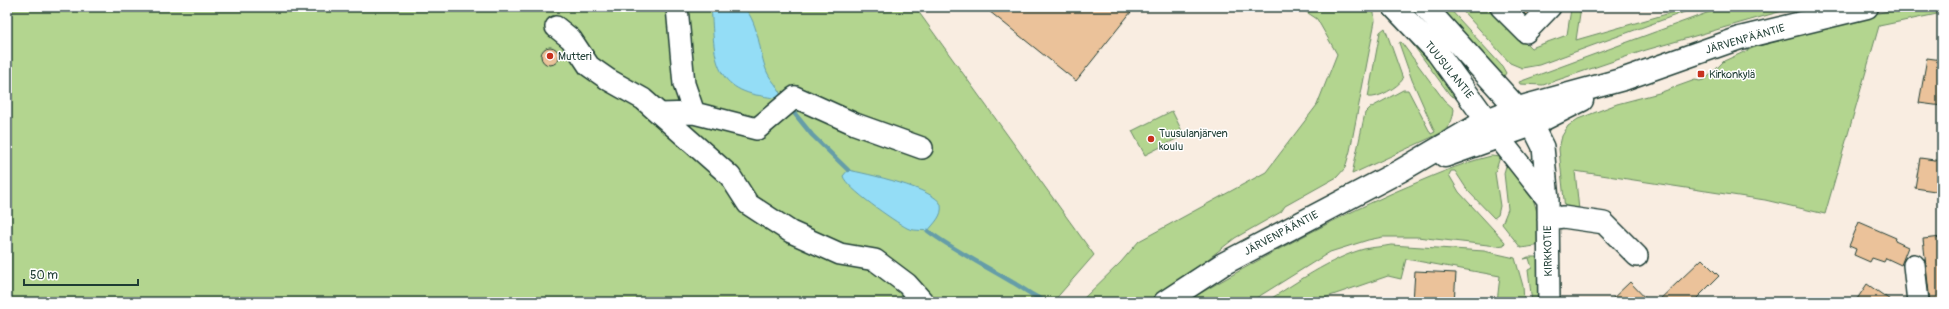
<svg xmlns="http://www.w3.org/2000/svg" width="1949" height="309" viewBox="0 0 1949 309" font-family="Pangolin,sans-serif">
	<rect width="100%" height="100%" fill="#f9ede1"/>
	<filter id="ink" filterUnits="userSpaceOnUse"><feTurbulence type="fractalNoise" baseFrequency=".025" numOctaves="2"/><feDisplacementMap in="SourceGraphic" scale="8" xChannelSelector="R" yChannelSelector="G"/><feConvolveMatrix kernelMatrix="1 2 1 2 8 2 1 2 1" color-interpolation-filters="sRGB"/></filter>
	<g filter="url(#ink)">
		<path fill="#b3d58f" stroke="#698962" d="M7,7H915L1094,255L1053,302H7Z
			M1299,7H1368L1374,13L1375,21L1350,151L1345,168L1337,177L1285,206L1281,212L1235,238L1194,270L1148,302H1080L1121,262L1139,241L1266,172L1317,105L1337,54L1317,19Z
			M1379,7H1385L1404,26L1453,91L1454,97L1450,95L1408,38Z
			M1438,7H1448L1502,66L1506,73L1504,76L1493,68Z
			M1459,7H1489L1531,48L1567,35L1571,9L1570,7H1581L1576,40L1691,7H1698L1539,65L1522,68L1510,63Z
			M1723,7H1796L1646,50L1543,85L1520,84L1519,82Z
			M1908,7H1942V13L1879,26L1825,214L1765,200L1575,171L1579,210H1565L1559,149L1562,136L1568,126L1578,119L1617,104L1659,93L1695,80L1700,81L1706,79L1724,61L1755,47L1874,14Z
			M1385,28L1403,79C1398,87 1378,99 1368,97L1380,32Z
			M1401,42L1444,100L1454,109C1453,120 1450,127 1441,133L1352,174L1365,113L1370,108L1403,90H1408L1431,134L1435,132L1412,80L1399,43Z
			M1172,111L1184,135L1145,155L1132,131Z
			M1491,156L1500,157L1495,173L1500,206L1498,215L1494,218L1468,191L1455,171H1451L1449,175L1459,192L1505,242L1504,245L1497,246L1417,237H1383L1368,240L1330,252L1250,302H1185C1254,262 1324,223 1397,191C1428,178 1458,164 1491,156Z
			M1511,164L1532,195L1539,219L1542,245L1521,248L1502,224L1508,209L1504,173L1506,166Z
			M1391,245L1484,251L1515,258L1523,286L1524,302H1497L1500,276L1406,259L1401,279L1388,276L1327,297L1318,302H1266C1292,285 1333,257 1364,249C1372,247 1382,247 1391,245Z
			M1528,257H1537L1542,261L1541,302H1532L1528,270L1532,268L1529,258L1524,259Z"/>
		<path fill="#94ddf6" stroke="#659da8" d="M711,7H744C760,26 758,50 767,72C771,81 779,86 781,97C772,99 765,96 756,95C709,85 715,46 711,7Z
			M848,170C864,173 937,189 941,205C943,216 934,223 928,231C922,230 912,231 907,228C894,221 846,188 843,176Z"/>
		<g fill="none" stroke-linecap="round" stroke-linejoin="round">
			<path stroke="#659da8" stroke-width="4.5" d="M791,109L812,135L848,170
				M928,231C955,251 984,265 1012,282C1025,289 1034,298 1049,302"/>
		</g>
		<path fill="#ebc29a" stroke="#1f3d34" d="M984,7H1135L1076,81Z
			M1518,7H1533L1526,15Z
			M541 56a9 9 0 1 1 18 0a9 9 0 1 1-18 0Z
			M1927,58L1942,60V106L1919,103Z
			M1920,158L1942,161V192L1915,188Z
			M1859,222L1896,238L1895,241L1908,247L1901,265L1886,258L1884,262L1872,258L1870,262L1854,255L1856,249L1849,246Z
			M1942,237V302H1930L1923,239Z
			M1702,259L1719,276L1693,302H1657Z
			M1415,271L1456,273L1454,302H1413Z
			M1630,282L1649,302H1609Z
			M1867,284L1893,302H1855Z"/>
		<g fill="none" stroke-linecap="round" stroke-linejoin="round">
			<defs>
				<path id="minor" d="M677,7L684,84L694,113
					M1501,7L1526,32L1550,7
					M556,27L571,39L589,66L609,80L643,99L730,176L748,204L791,232L840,254L875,260L907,284L923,302
					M660,114L694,113L757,129L795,97L855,124L922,148
					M1532,125L1543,147L1548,200L1549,302
					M1499,138L1548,200
					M1548,219L1563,217L1604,223L1637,256
					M1914,265L1918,302"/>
				<path id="major" d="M1394,7L1437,52L1495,132
					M1425,7L1526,118
					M1445,156L1532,125L1582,100
					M1165,302L1223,264L1400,171L1487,120L1518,108L1624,79L1740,38L1867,7"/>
			</defs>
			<use href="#minor" stroke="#1f3d34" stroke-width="24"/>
			<use href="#major" stroke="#1f3d34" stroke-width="25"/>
			<use href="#minor" stroke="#fff" stroke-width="21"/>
			<use href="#major" stroke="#fff" stroke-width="22"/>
		</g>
	</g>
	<g fill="#c8321e" stroke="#fff" stroke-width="1.5">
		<circle cx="550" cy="56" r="4"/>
		<rect x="1697" y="70" width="8" height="8" rx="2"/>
		<circle cx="1151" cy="139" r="4"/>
	</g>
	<g text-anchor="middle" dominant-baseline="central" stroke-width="3" stroke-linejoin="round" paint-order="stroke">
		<g font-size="11" fill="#1f3d34" stroke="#fff">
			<text transform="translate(1745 39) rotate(-16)">JÄRVENPÄÄNTIE</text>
			<text transform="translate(1449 70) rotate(51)">TUUSULANTIE</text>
			<text transform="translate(1281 233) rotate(-28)">JÄRVENPÄÄNTIE</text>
			<text transform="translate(1548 251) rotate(-91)">KIRKKOTIE</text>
		</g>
		<g font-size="11" fill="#1f3d34" stroke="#fff" text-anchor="start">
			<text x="558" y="56">Mutteri</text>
			<text x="1709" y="74">Kirkonkylä</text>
			<text x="1159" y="133">Tuusulanjärven<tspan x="1159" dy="13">koulu</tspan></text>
		</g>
	</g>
	<rect width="1949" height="309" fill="none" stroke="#fff" stroke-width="24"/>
	<rect x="12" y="12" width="1925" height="285" fill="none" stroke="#1f3d34" stroke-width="1.5" filter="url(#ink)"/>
	<path d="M24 279v6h114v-6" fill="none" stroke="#1f3d34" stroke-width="2"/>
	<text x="30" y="279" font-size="12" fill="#1f3d34" stroke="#ffffff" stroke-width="3" paint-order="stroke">50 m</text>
</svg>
